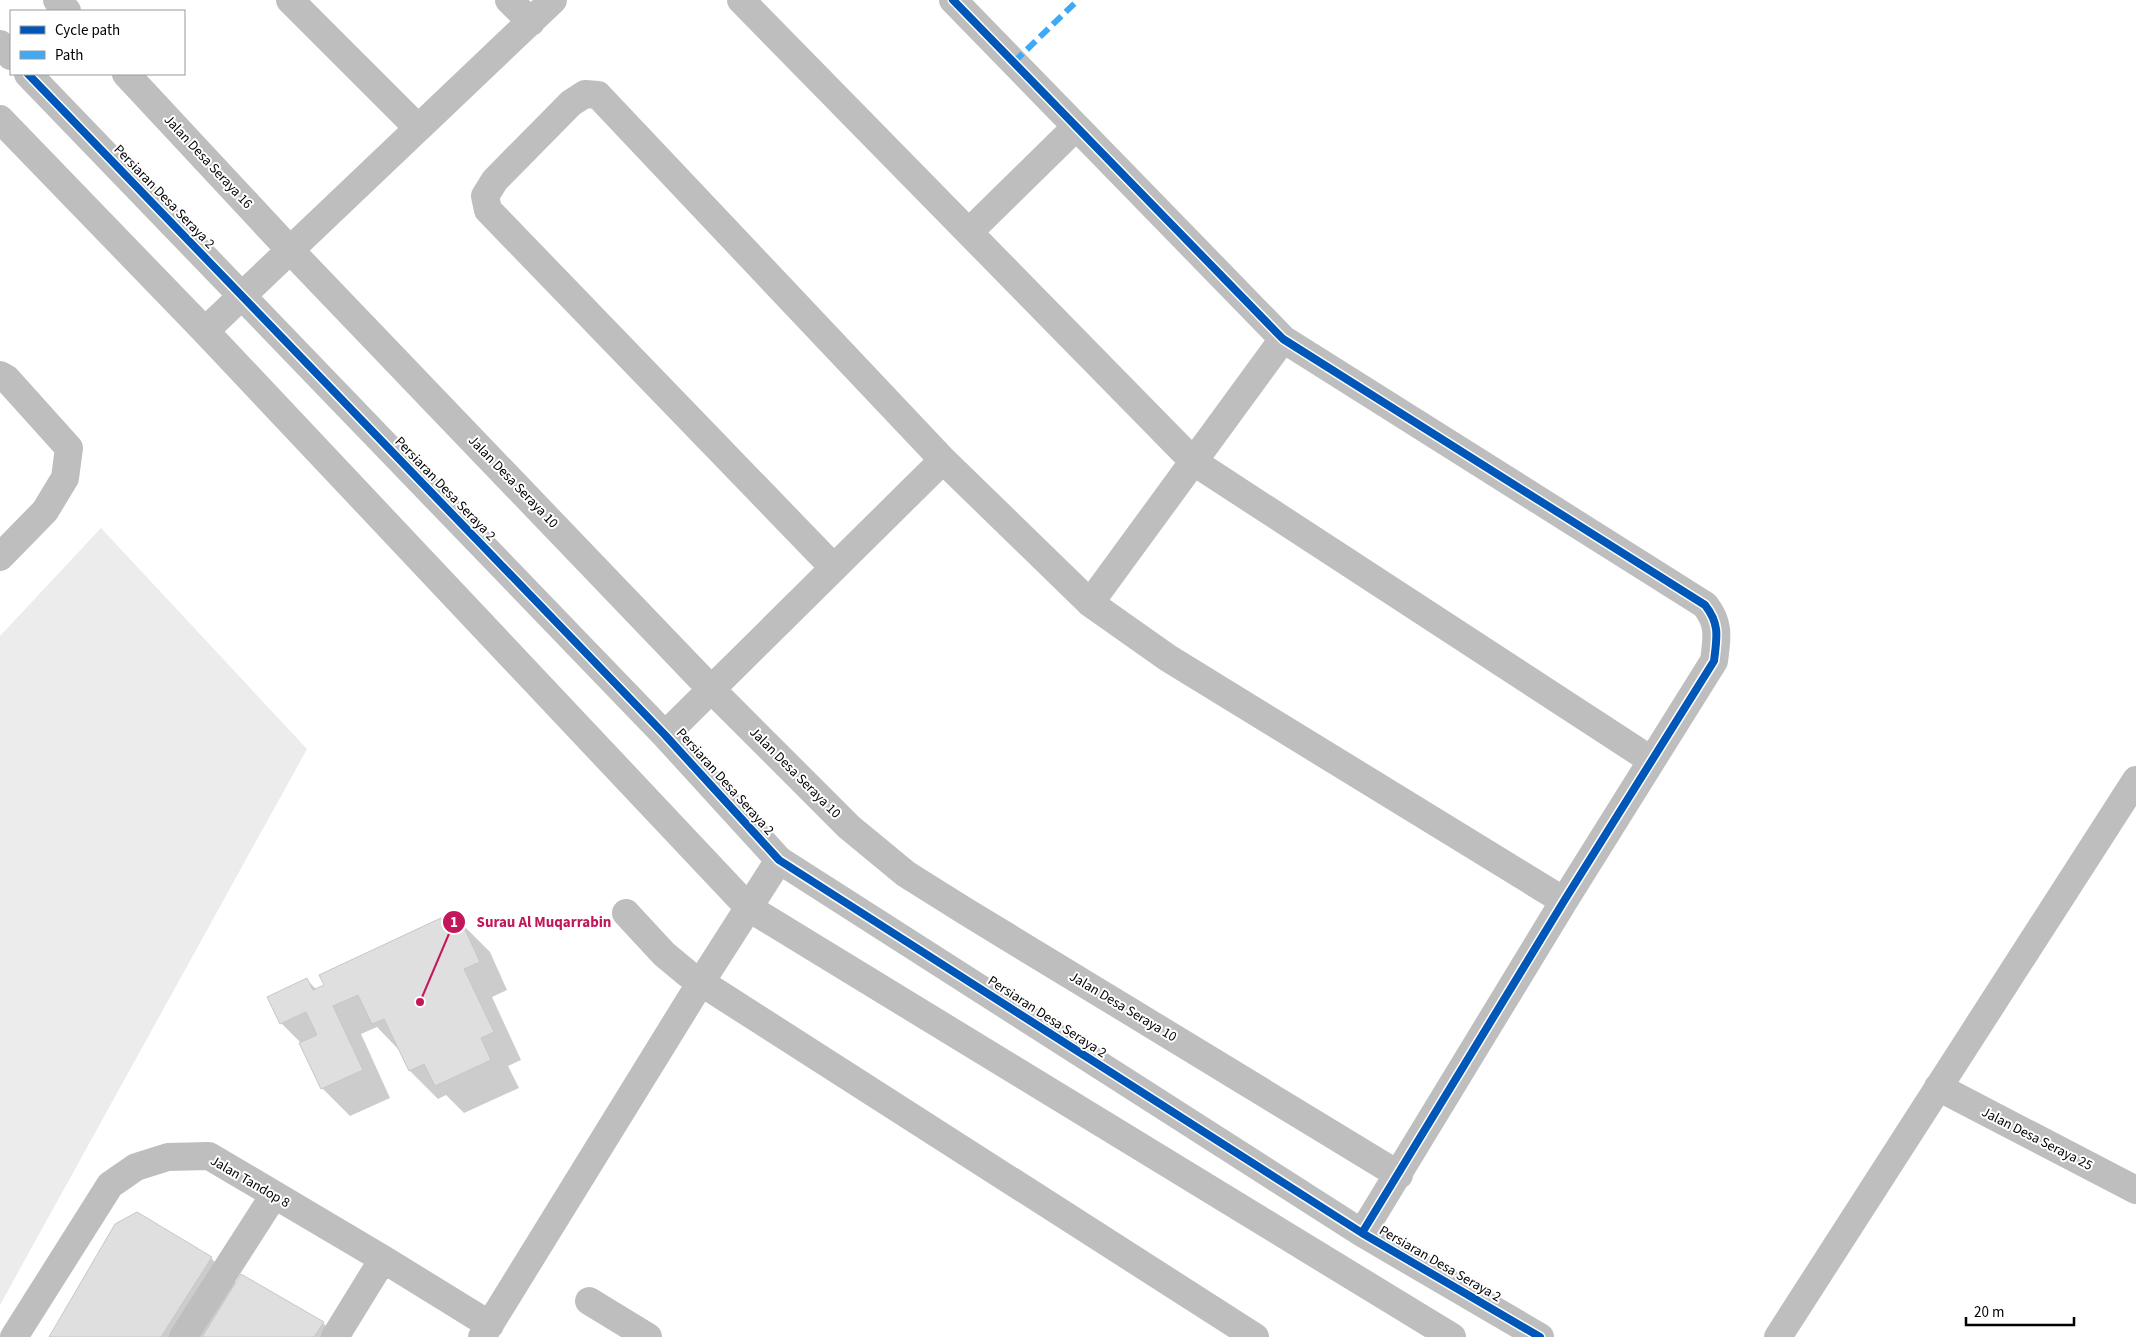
<svg xmlns="http://www.w3.org/2000/svg" width="2136" height="1337" viewBox="0 0 2136 1337" font-family="'Source Sans 3',sans-serif">
	<rect width="100%" height="100%" fill="#fff"/>
	<path fill="#ececec" d="M101,528L307,749L0,1305V636Z"/>
	<path fill="#0003" d="M441,920L451,929L462,924L490,952L507,990L492,997L521,1060L508,1066L519,1088L464,1113L446,1095L438,1099L410,1071L400,1051L377,1027L361,1034L390,1098L350,1116L322,1088L301,1043L281,1023L307,980L317,990Z
		M211,1258L237,1284L323,1323L337,1337H50Z"/>
	<path fill="#dfdfdf" stroke="#c7c7c7" d="M441,918L447,930L462,923L480,962L464,969L494,1032L481,1038L491,1060L435,1086L424,1064L409,1071L384,1019L372,1024L358,995L333,1006L363,1070L321,1089L299,1043L317,1035L306,1012L280,1024L267,997L307,978L313,990L324,985L319,975Z
		M137,1212L212,1257L161,1337H49L115,1224Z
		M241,1274L324,1322L314,1337H202Z"/>
	<g fill="none" stroke-linecap="round" stroke-linejoin="round">
		<path stroke="#bebebe" stroke-width="28" d="M57,0L67,11
			M290,0L418,128
			M509,0L531,22
			M741,0L1194,462L1651,760
			M953,0L1283,339L1705,605C1720,624 1717,637 1714,661L1564,901L1362,1233
			M0,44L11,56
			M28,74L665,735L779,860L1362,1233L1540,1337
			M126,74L290,250L711,689L849,827L906,874L965,911L1399,1175
			M0,119L205,331L749,908L1452,1337
			M969,232L1076,127
			M205,331L553,0
			M0,375L7,379L69,448L65,478L45,511L0,557
			M834,568L488,210L485,196L495,180L571,103L585,94L598,95L943,460L1090,603L1168,658L1564,901
			M1090,603L1283,339
			M665,735L943,460
			M626,913L664,954L688,974L1255,1337
			M1938,1087L2136,1190
			M589,1301L648,1337
			M14,1337L110,1185L136,1167L168,1157L209,1156L383,1259L490,1325
			M183,1337L274,1195
			M335,1337L383,1259
			M482,1337L701,982L779,860
			M1778,1337L2136,780"/>
		<path stroke="#3fa9f5" stroke-width="6" stroke-dasharray="12 6" stroke-linecap="butt" d="M1014,62L1078,0"/>
		<defs>
			<path id="cycleway" d="M953,0L1283,339L1705,605C1720,624 1717,637 1714,661L1564,901L1362,1233
				M28,74L665,735L779,860L1362,1233L1540,1337"/>
		</defs>
		<use href="#cycleway" stroke="#fff" stroke-width="11"/>
		<use href="#cycleway" stroke="#0057b8" stroke-width="8"/>
	</g>
	<g text-anchor="middle" dominant-baseline="central" stroke-width="4" stroke-linejoin="round" paint-order="stroke">
		<g font-size="14" fill="#000" stroke="#fff">
			<text transform="translate(208 162) rotate(47)">Jalan Desa Seraya 16</text>
			<text transform="translate(164 197) rotate(46)">Persiaran Desa Seraya 2</text>
			<text transform="translate(513 482) rotate(46)">Jalan Desa Seraya 10</text>
			<text transform="translate(445 489) rotate(46)">Persiaran Desa Seraya 2</text>
			<text transform="translate(795 773) rotate(45)">Jalan Desa Seraya 10</text>
			<text transform="translate(725 782) rotate(48)">Persiaran Desa Seraya 2</text>
			<text transform="translate(1123 1007) rotate(31)">Jalan Desa Seraya 10</text>
			<text transform="translate(1047 1017) rotate(33)">Persiaran Desa Seraya 2</text>
			<text transform="translate(2037 1139) rotate(27)">Jalan Desa Seraya 25</text>
			<text transform="translate(250 1182) rotate(30)">Jalan Tandop 8</text>
			<text transform="translate(1440 1264) rotate(30)">Persiaran Desa Seraya 2</text>
		</g>
	</g>
	<path fill="none" stroke="#c2185b" stroke-width="2" d="M420 1002L454 922"/>
	<g fill="#c2185b" stroke="#fff" stroke-width="2">
		<circle cx="420" cy="1002" r="5"/>
		<circle cx="454" cy="922" r="12"/>
	</g>
	<g font-size="15" text-anchor="middle" font-weight="bold" fill="#fff">
		<text x="454" y="927">1</text>
	</g>
	<g font-size="15" text-anchor="middle" font-weight="bold" fill="#c2185b" stroke="#fff" stroke-width="4" stroke-linejoin="round" paint-order="stroke">
		<text x="544" y="927">Surau Al Muqarrabin</text>
	</g>
	<rect x="10" y="10" width="175" height="65" fill="#ffffff" stroke="#999999"/>
	<rect x="20" y="26" width="25" height="8" fill="#0057b8" stroke="#999999"/>
	<text x="55" y="35" font-size="15" fill="#000000">Cycle path</text>
	<rect x="20" y="51" width="25" height="8" fill="#3fa9f5" stroke="#999999"/>
	<text x="55" y="60" font-size="15" fill="#000000">Path</text>
	<path d="M1966 1317v8h108v-8" fill="none" stroke="#000000" stroke-width="2.5"/>
	<text x="1974" y="1317" font-size="15" fill="#000000" stroke="#ffffff" stroke-width="4" paint-order="stroke">20 m</text>
</svg>
